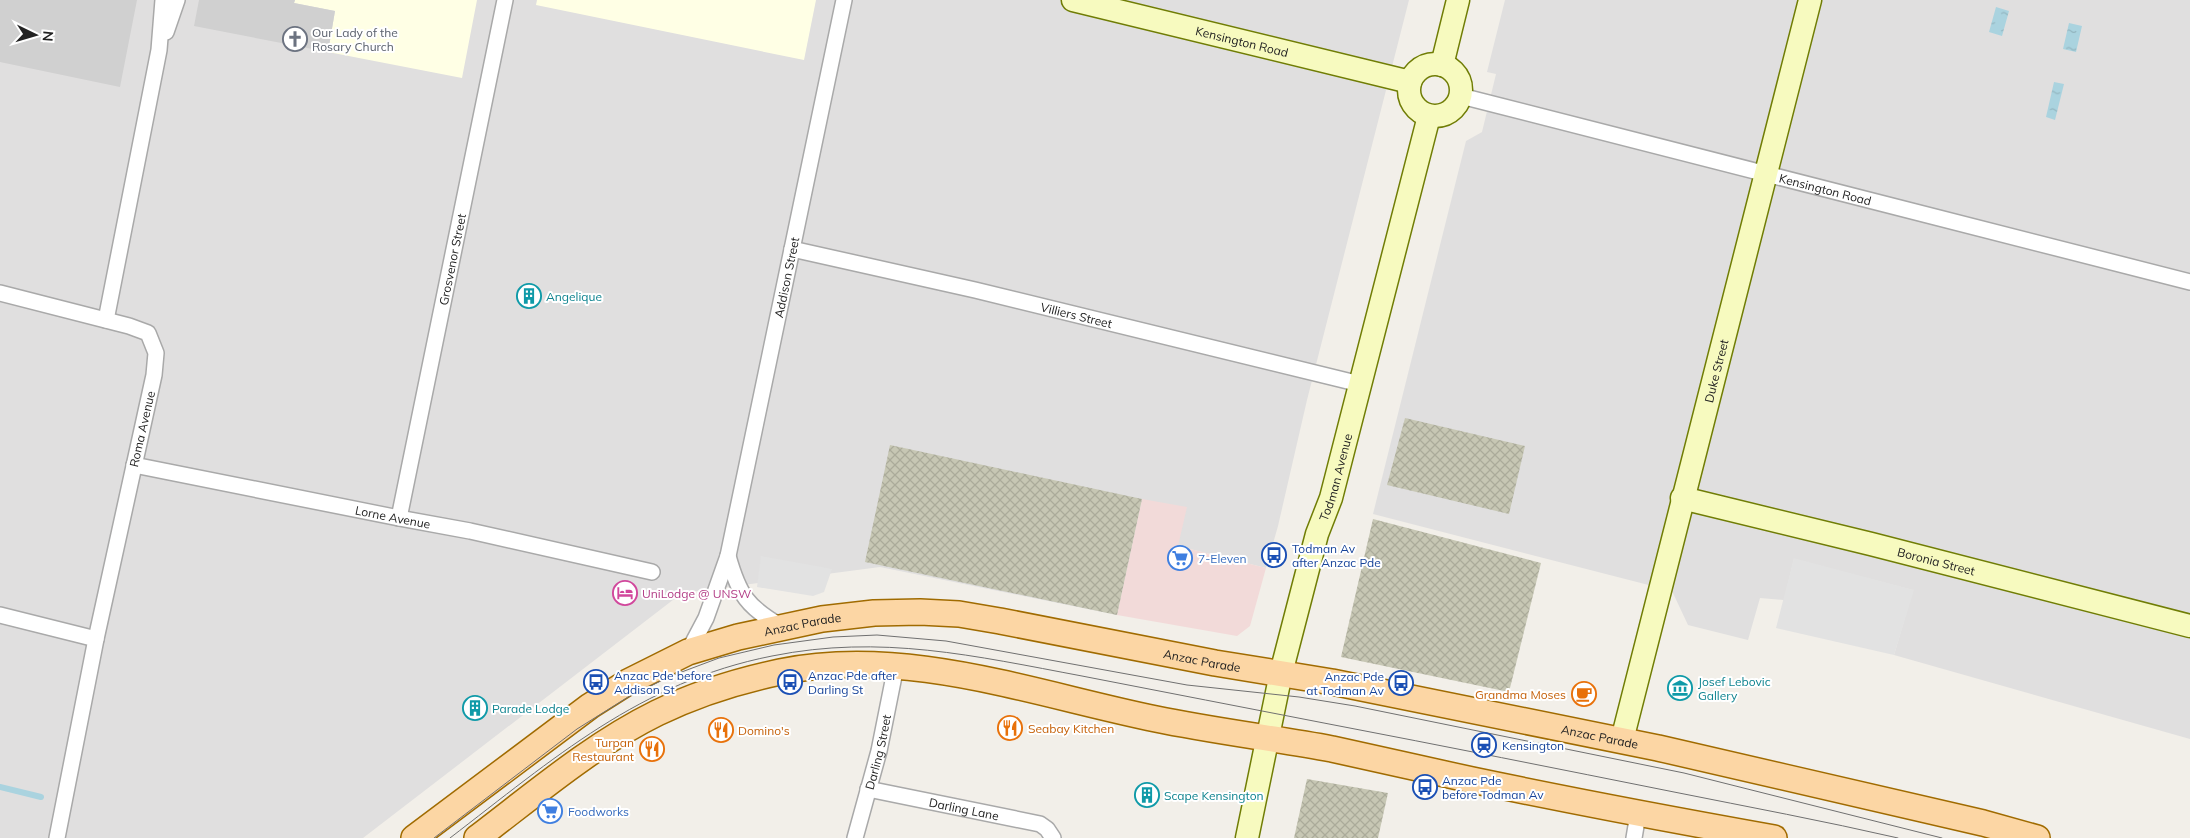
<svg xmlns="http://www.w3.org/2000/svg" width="2190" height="838" viewBox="0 0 2190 838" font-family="Mulish,sans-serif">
	<defs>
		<pattern id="construction-cross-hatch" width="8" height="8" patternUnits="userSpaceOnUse" patternTransform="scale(1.25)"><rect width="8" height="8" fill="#c7c7b4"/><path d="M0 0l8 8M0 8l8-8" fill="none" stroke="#abab9a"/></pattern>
		<pattern id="water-ripples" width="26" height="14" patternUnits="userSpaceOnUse" patternTransform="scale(1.25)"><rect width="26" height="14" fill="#aad3df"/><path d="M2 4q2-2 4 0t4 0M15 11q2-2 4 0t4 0" fill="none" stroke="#92b5bf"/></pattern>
	</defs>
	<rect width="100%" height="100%" fill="#f2efe9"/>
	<path fill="#e0dfdf" d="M0,0H1409L1307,400L1278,526L1266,568L1178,546L1142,499L1117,615L880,567L682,593L363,838H0Z
		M1505,0H2190V739L1894,655L1913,590L1794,559L1784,600L1760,598L1748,640L1688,625L1672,591L1373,514L1466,141L1482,132L1496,74L1487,72Z"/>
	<path fill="#f2dad9" d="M1142,499L1187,507L1178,546L1266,568L1250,626L1237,636L1117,615Z"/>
	<path fill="#ffffe5" d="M295,0H477L462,78L328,52L335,11L294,3Z
		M537,0H816L804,60L536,5Z"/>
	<path fill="#d0d0d0" d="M0,0H137L120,87L0,62Z
		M199,0H295L294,3L335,11L328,52L194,26Z"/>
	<path fill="url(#construction-cross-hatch)" d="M1405,418L1525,446L1509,514L1387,485Z
		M890,445L1142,499L1117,615L865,562Z
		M1373,519L1541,563L1509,692L1341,657Z
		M1307,779L1388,793L1378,838H1294Z"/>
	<path fill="#e2e2e2" d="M761,556L832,569L824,592L813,596L757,587Z
		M1794,558L1914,590L1894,655L1776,628Z"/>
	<path fill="url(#water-ripples)" d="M1996,7L2009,11L2002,36L1989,32Z
		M2069,23L2082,26L2076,52L2063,49Z
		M2054,82L2064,84L2055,120L2046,117Z"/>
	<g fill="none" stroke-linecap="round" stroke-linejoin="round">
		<path stroke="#aad3df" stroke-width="6" d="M0,787L41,797"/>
		<defs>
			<g id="street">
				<path d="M166,32L177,0"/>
				<path id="s1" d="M1461,96L2190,282"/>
				<path id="s2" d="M792,249L975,290L1360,384"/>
				<path d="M0,293L129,326L148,333L156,353L154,375L96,639L57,838"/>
				<path d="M106,320L159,50L163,0"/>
				<path id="s3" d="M134,465L399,518L470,531L652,572"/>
				<path id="s4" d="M399,518L505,0"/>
				<path d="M728,556C739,595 747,607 782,627"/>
				<path d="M0,615L96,639"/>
				<path id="s5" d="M688,652L706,618L728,556L844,0"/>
				<path id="s6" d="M868,789L1040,824L1047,829L1053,838"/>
				<path id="s7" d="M855,838L879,751L896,666"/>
				<path d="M1634,838L1638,814"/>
			</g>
			<g id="secondary">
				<path id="s8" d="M1073,0L1410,82"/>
				<circle cx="1435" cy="90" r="26"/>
				<path d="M1442,65L1458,0"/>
				<path id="s9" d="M1682,498L1871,544L2190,626"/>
				<path id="s10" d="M1622,740L1810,0"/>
				<path id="s11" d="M1247,838L1281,673L1317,534L1331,498L1429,116"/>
			</g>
			<g id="primary">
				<path id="s12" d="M414,838L590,706L628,682L688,652L738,637L822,619L874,613L920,612L959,614L1000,621L1215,663L1332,682L1658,748L1983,823L2037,838"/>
				<path d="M477,838C535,794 592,745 657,713C696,694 737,681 780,672C906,646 1034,694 1156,719C1214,731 1273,738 1332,749C1379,759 1425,770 1472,780C1572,801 1673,820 1774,838"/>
			</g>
		</defs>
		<use href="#street" stroke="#a9a9a9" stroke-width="18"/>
		<use href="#secondary" stroke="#707d05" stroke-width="25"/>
		<use href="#primary" stroke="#a06b00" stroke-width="28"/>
		<use href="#street" stroke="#fff" stroke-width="15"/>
		<use href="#secondary" stroke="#f7fabf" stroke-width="22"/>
		<use href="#primary" stroke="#fcd6a4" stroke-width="25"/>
		<path stroke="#707070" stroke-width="1" d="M434,838L577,729L628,697L671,676L719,658L774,645L833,637L877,635L946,641L1187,685L1299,697L1355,706L1684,773L1942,838
			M450,838C553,759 640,682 772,656C881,634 975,656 1082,676C1164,692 1247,708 1329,724C1444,746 1559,769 1674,792C1749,807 1824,821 1898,838"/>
	</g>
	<defs>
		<symbol id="church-ring" viewBox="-11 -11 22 22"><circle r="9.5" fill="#fff" stroke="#6b7280" stroke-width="1.5"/><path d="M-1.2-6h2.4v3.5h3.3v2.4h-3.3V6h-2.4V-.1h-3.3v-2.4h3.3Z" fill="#6b7280"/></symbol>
		<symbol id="building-ring" viewBox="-11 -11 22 22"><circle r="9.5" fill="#fff" stroke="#0f9aa8" stroke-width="1.5"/><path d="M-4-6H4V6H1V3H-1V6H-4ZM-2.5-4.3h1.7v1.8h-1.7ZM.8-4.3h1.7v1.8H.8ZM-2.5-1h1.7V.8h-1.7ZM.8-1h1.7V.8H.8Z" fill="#0f9aa8"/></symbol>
		<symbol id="bus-ring" viewBox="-11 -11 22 22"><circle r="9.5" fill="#fff" stroke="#1a4fb4" stroke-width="1.5"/><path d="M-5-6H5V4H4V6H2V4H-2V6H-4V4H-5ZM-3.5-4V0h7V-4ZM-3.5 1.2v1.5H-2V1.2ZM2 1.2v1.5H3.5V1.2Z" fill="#1a4fb4"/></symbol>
		<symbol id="supermarket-ring" viewBox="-11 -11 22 22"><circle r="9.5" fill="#fff" stroke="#3f7fe0" stroke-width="1.5"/><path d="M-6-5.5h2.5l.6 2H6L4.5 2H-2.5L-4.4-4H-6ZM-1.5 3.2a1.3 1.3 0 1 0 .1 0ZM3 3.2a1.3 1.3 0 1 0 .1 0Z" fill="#3f7fe0"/></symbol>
		<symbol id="hotel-ring" viewBox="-11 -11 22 22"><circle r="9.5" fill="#fff" stroke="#d1479c" stroke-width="1.5"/><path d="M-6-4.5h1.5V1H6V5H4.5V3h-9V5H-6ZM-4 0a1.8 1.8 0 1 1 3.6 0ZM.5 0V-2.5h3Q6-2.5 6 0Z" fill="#d1479c"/></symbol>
		<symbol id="museum-ring" viewBox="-11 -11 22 22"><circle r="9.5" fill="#fff" stroke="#0f9aa8" stroke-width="1.5"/><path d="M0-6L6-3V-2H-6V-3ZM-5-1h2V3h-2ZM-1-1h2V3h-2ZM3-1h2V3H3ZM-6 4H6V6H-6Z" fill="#0f9aa8"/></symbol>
		<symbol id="cafe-ring" viewBox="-11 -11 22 22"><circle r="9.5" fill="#fff" stroke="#e8710a" stroke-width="1.5"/><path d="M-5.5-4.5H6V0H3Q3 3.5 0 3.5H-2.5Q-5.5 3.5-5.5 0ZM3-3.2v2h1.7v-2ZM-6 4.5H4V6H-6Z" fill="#e8710a"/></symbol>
		<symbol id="restaurant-ring" viewBox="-11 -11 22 22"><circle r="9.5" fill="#fff" stroke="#e8710a" stroke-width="1.5"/><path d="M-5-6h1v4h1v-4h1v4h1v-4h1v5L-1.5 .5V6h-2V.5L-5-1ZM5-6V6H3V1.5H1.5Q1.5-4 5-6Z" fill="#e8710a"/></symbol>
		<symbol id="station-ring" viewBox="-11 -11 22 22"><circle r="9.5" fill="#fff" stroke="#1a4fb4" stroke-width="1.5"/><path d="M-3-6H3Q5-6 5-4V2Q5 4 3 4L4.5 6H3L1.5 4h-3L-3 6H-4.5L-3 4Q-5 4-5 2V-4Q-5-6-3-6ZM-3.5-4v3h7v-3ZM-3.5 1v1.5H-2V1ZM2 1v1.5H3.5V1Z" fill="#1a4fb4"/></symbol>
	</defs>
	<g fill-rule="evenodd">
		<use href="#church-ring" x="281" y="25" width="28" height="28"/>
		<use href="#building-ring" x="515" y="282" width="28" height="28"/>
		<use href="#bus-ring" x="1260" y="541" width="28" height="28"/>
		<use href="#supermarket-ring" x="1166" y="544" width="28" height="28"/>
		<use href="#hotel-ring" x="611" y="579" width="28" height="28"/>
		<use href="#bus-ring" x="582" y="668" width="28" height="28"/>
		<use href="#bus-ring" x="776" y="668" width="28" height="28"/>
		<use href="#bus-ring" x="1387" y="669" width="28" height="28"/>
		<use href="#museum-ring" x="1666" y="674" width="28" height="28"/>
		<use href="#cafe-ring" x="1570" y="680" width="28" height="28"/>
		<use href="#building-ring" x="461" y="694" width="28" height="28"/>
		<use href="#restaurant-ring" x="996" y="714" width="28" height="28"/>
		<use href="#restaurant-ring" x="707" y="716" width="28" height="28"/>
		<use href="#station-ring" x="1470" y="731" width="28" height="28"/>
		<use href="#restaurant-ring" x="638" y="735" width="28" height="28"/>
		<use href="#bus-ring" x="1411" y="773" width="28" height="28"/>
		<use href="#building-ring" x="1133" y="781" width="28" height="28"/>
		<use href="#supermarket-ring" x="536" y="797" width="28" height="28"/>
	</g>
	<g text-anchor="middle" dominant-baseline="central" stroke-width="4" stroke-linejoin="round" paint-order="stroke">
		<g font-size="12" fill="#5b616d" stroke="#fff" text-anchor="start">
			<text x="312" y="32">Our Lady of the<tspan x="312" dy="14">Rosary Church</tspan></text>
		</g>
		<g font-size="12" fill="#222" stroke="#fff">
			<text stroke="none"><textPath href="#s8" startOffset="174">Kensington Road</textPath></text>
			<text stroke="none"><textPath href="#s1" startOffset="376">Kensington Road</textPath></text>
			<text stroke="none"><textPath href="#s4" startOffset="264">Grosvenor Street</textPath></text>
			<text stroke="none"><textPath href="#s5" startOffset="389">Addison Street</textPath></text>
			<text stroke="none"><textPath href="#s2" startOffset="292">Villiers Street</textPath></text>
			<text stroke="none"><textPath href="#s10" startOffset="381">Duke Street</textPath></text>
			<text transform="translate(142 429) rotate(-77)">Roma Avenue</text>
			<text stroke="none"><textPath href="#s11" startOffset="372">Todman Avenue</textPath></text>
			<text stroke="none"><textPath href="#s3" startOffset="264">Lorne Avenue</textPath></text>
			<text stroke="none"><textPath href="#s9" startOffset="262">Boronia Street</textPath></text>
			<text stroke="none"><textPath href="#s12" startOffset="450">Anzac Parade</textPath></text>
			<text stroke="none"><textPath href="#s12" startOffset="855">Anzac Parade</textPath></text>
			<text stroke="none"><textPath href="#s12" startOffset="1260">Anzac Parade</textPath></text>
			<text stroke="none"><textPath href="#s7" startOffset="89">Darling Street</textPath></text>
			<text stroke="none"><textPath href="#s6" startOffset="98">Darling Lane</textPath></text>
		</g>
		<g font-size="12" fill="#0d838f" stroke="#fff" text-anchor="start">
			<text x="546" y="296">Angelique</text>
			<text x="1698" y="681">Josef Lebovic<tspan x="1698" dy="14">Gallery</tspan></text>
			<text x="492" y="708">Parade Lodge</text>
			<text x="1164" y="795">Scape Kensington</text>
		</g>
		<g font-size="12" fill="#164399" stroke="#fff" text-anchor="start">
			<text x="1292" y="548">Todman Av<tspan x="1292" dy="14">after Anzac Pde</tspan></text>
			<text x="614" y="675">Anzac Pde before<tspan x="614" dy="14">Addison St</tspan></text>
			<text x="808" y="675">Anzac Pde after<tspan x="808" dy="14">Darling St</tspan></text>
			<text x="1384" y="676" text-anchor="end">Anzac Pde<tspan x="1384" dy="14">at Todman Av</tspan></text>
			<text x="1502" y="745">Kensington</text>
			<text x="1442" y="780">Anzac Pde<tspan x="1442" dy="14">before Todman Av</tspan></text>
		</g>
		<g font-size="12" fill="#366cbe" stroke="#fff" text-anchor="start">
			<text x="1198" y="558">7-Eleven</text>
			<text x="568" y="811">Foodworks</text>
		</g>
		<g font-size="12" fill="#b23c85" stroke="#fff" text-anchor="start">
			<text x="642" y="593">UniLodge @ UNSW</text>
		</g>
		<g font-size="12" fill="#c56008" stroke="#fff" text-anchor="end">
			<text x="1566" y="694">Grandma Moses</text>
			<text x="1028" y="728" text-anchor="start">Seabay Kitchen</text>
			<text x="738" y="730" text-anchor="start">Domino's</text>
			<text x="634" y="742">Turpan<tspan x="634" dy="14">Restaurant</tspan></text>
		</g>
	</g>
	<g transform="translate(35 35) rotate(95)" stroke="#ffffff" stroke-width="4" paint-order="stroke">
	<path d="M0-4L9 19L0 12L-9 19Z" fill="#222222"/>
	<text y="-8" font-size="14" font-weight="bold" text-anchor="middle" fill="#222222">N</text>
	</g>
</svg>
